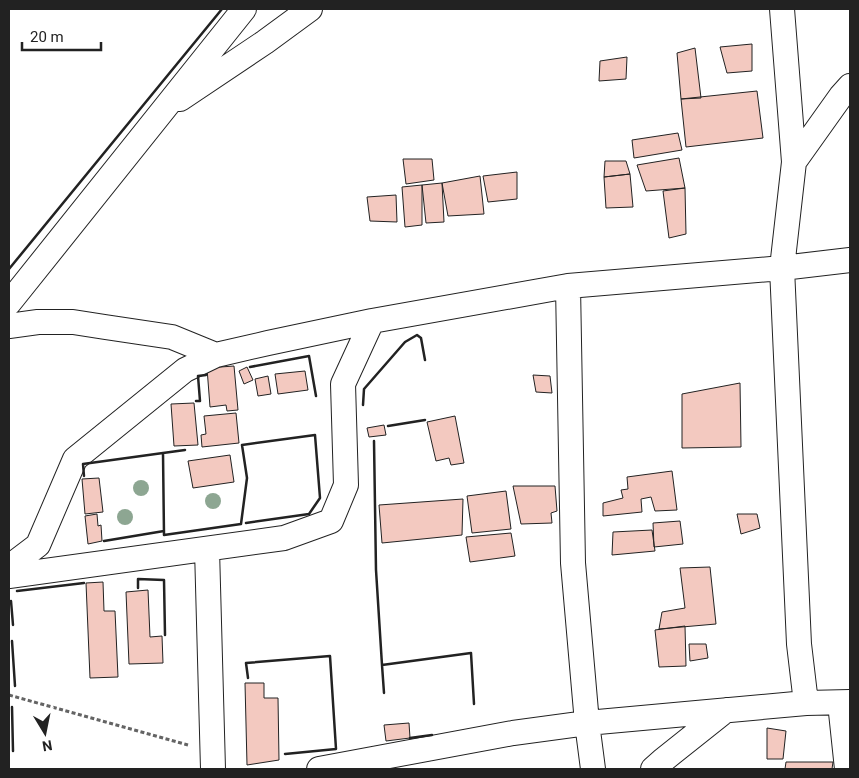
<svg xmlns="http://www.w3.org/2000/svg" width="859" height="778" viewBox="0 0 859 778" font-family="Roboto,sans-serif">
	<rect width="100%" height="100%" fill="#fff"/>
	<path fill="#f3c9c0" stroke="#222" d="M752,44V71L727,73L720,47Z
		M695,48L701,98L681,99L677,53Z
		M627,57L626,79L599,81L600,61Z
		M757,91L763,138L686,147L681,99Z
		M678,133L682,150L634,158L632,140Z
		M679,158L685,188L646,191L637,165Z
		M403,159H432L434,180L406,184Z
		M605,161H626L630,174L604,177Z
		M517,172V199L488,202L483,176Z
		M630,174L633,207L606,208L604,177Z
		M480,176L484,214L448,216L442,183Z
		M442,183L444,222L426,223L422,185Z
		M422,185V225L405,227L402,187Z
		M685,188L686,234L669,238L663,191Z
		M396,195L397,222L370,221L367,197Z
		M234,366L238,410L227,411L226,405L210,407L207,368Z
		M247,367L253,380L244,384L239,371Z
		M305,371L308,390L278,394L275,374Z
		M533,375L550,376L552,393L536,392Z
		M268,376L271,394L258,396L255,379Z
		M740,383L741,447L682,448V394Z
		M194,403L198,445L174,446L171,404Z
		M236,413L239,443L202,447L201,435L206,434L204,416Z
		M455,416L464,463L451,465L449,458L436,461L427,422Z
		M384,425L386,435L369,437L367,428Z
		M230,455L234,482L193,488L188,461Z
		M672,471L677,510L655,511L651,497L641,499L642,512L603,516V503L623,498L621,490L628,489L627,477Z
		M99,478L103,512L85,514L82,479Z
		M513,486H555L557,511L551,513L552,523L521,524Z
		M506,491L511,529L472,533L467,496Z
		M463,499L462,535L382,543L379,505Z
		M97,514L98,526L101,525L102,541L88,544L85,516Z
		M737,514H757L760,528L741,534Z
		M680,521L683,544L654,547L653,523Z
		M652,530L655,551L612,555L613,532Z
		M511,533L515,556L470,562L466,537Z
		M710,567L716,624L659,629L662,612L685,608L680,568Z
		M103,582L104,611H115L118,677L90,678L86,583Z
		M148,590L150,637L162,636L163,663L129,664L126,592Z
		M685,626L686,666L659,667L655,630Z
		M689,644H706L708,658L690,661Z
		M245,683H264V698H278L279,760L247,765Z
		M409,723L410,738L386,741L384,725Z
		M767,728L786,731L783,759H767Z
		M786,762H833L832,769H785Z"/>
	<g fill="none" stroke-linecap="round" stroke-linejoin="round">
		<defs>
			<path id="street" d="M782,9L794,162L782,268L799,644L806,703
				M180,99L265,42L310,9
				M794,162L841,96L850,86
				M568,286L573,563L587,723L593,769
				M9,303L244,9
				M9,326L38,322H73L105,327L172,337L216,355
				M207,549L213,769
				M9,567L38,545L75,459L185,370L216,355L268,343L372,321L568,286L782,268L850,260
				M9,576L284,538L331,521L346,485L343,384L372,321
				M840,703L847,769
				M319,769L513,733L587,723L806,703L850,702
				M653,769L662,761L726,710"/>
		</defs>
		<use href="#street" stroke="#222" stroke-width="26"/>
		<path stroke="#646464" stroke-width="3" stroke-dasharray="4 2.5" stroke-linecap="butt" d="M9,695L188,745"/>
		<use href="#street" stroke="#fff" stroke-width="24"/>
		<path stroke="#222" stroke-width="2.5" d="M9,269L222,9
			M250,367L309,356L316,396
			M196,401H200L198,376L206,375
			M363,405L364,389L405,342L417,335L421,338L425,360
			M388,426L425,420
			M374,441L376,570L382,665
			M185,450L163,453L164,535L241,524L247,478L242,445L315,435L320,498L309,514L246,523
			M84,476L83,464L163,453
			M104,541L164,531
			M138,588V579L164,580L165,635
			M17,591L84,583
			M11,601L13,625
			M12,641L15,686
			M248,678L246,663L330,656L336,749L285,754
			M384,693L382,665L471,653L474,704
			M12,707L13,751
			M410,738L432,735"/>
	</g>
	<g fill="#8da692">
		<circle cx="141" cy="488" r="8"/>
		<circle cx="213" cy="501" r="8"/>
		<circle cx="125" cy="517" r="8"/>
	</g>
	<rect width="859" height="778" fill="none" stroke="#222222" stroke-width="20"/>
	<g transform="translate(45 733) rotate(170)" stroke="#ffffff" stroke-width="4" paint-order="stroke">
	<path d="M0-4L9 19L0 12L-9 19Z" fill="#222222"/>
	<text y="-8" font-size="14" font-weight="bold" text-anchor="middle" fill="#222222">N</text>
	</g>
	<path d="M22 42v8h79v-8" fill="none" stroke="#222222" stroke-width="2.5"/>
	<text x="30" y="42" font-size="15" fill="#222222" stroke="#ffffff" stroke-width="4" paint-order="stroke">20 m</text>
</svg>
